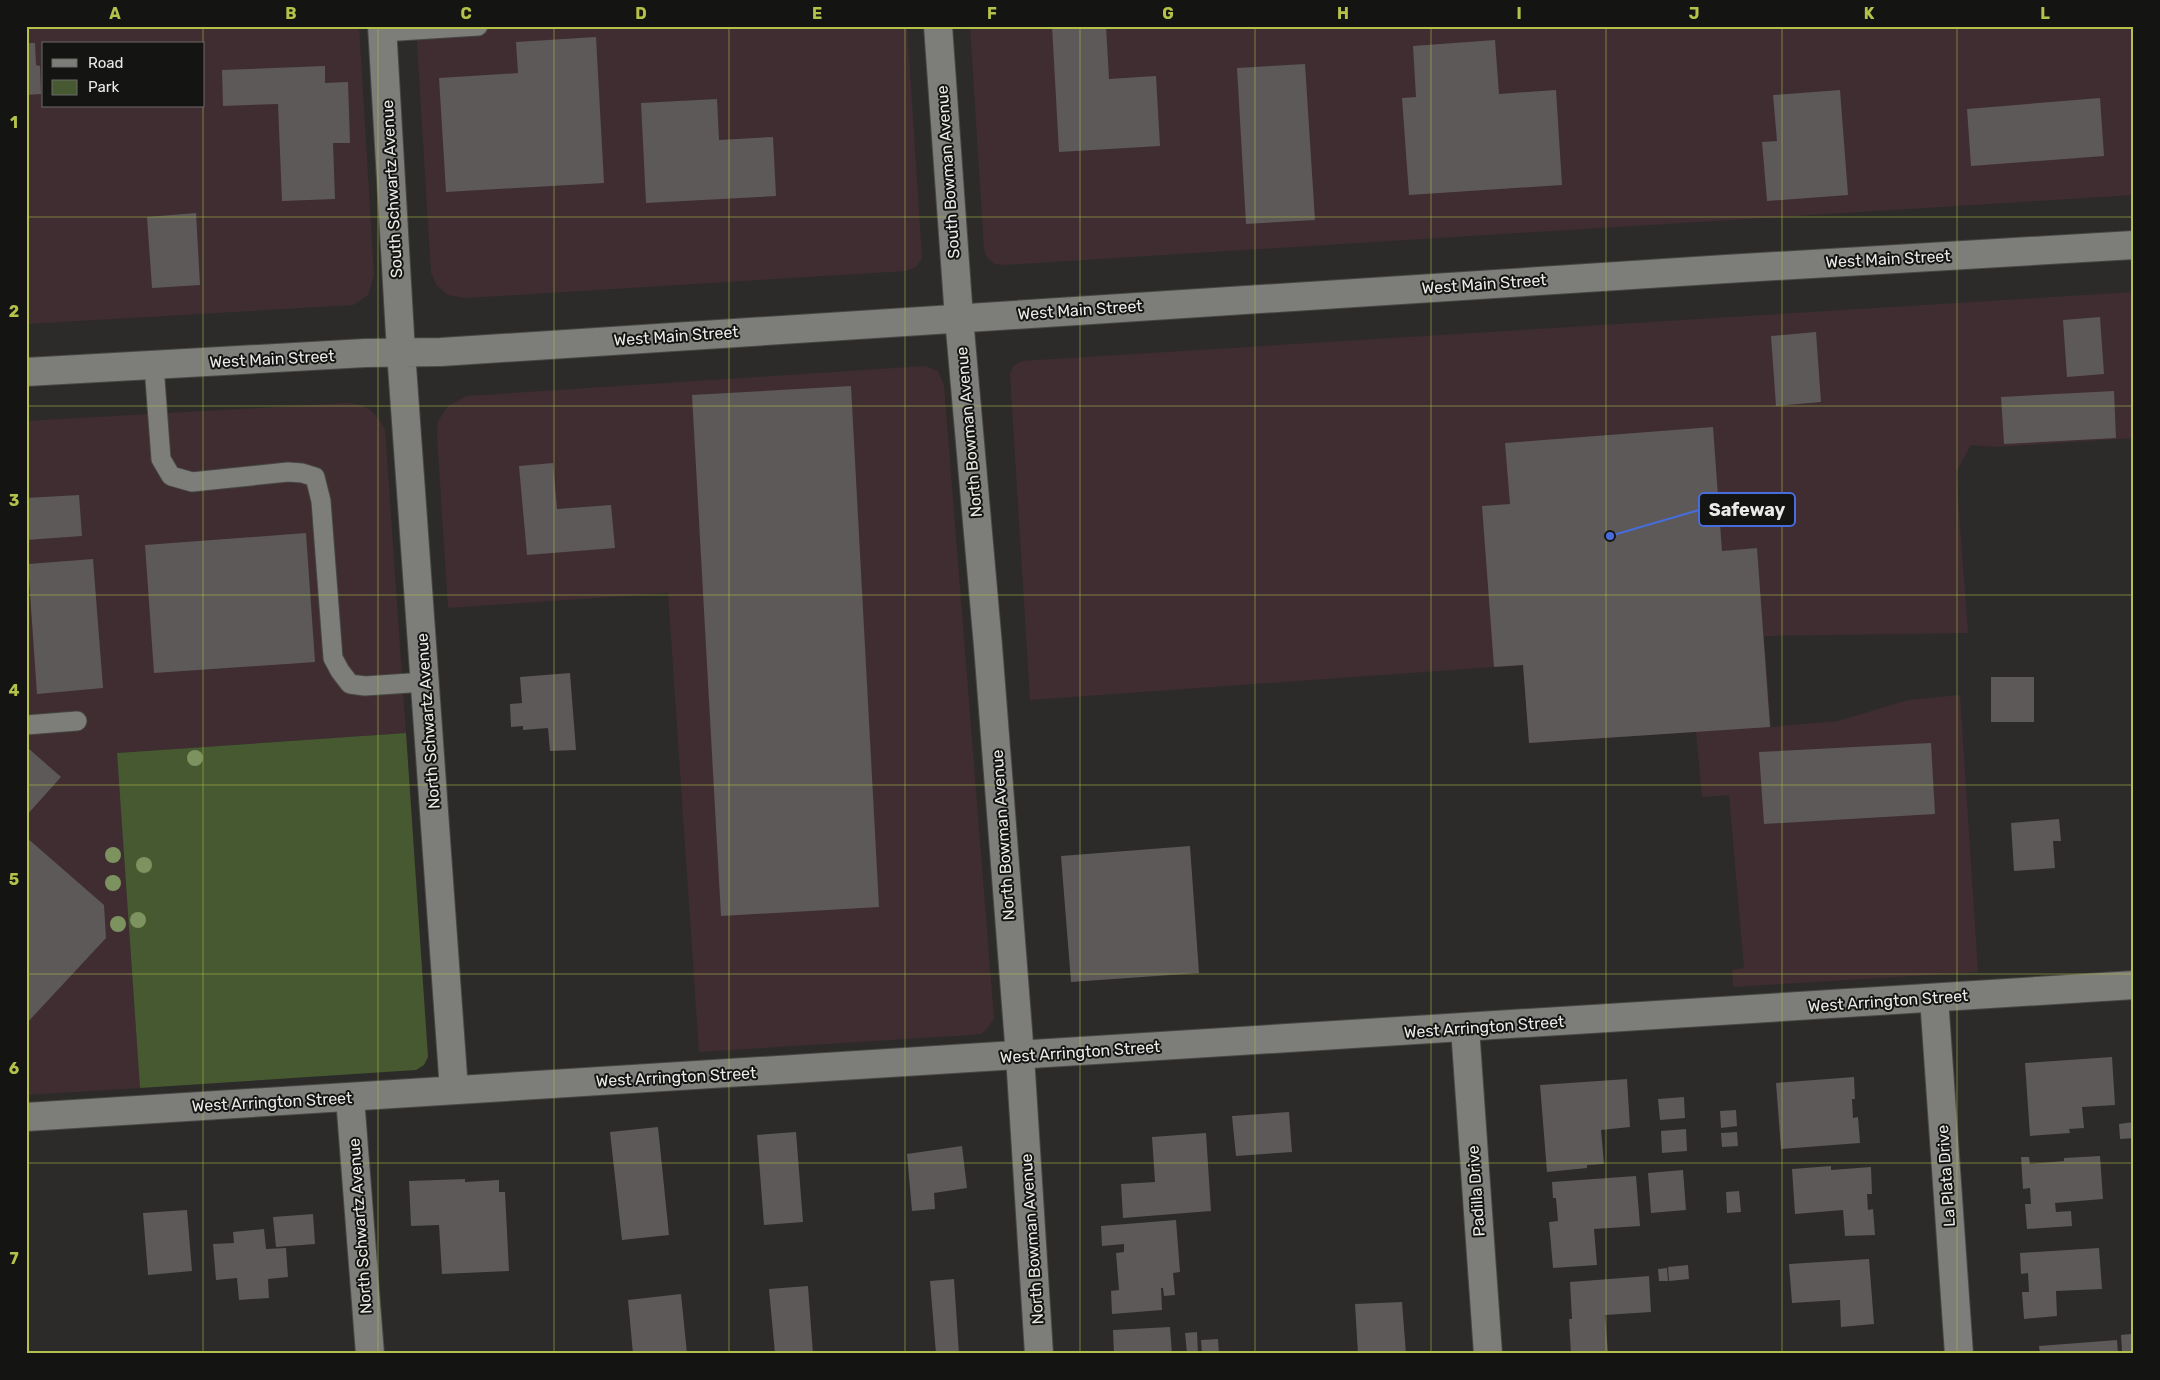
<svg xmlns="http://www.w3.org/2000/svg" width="2160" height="1380" viewBox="0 0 2160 1380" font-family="Rubik,sans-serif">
	<rect width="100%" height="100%" fill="#2c2b29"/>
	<path fill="#402d32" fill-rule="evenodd" d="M26,26H359L374,275L368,295L353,305L26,324ZM44,44H204V106H44Z
		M416,26H907L922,258L916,267L906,271L466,298L448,295L437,286L431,273Z
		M970,26H2134V195L1002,265L995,264L990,260L986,256L984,249Z
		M2134,292V438L1996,447L1971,445L1956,472L1968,633L1764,636L1771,727L1838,721L1908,700L1960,695L1978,972L1733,987L1732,970L1744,968L1729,795L1702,797L1696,732L1529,743L1523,665L1030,700L1010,374L1013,366L1022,361Z
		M925,366L938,371L944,385L994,1019L986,1030L981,1034L971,1035L699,1052L668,593L448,608L437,435L438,421L449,405L467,396Z
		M346,403L361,405L369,409L379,419L385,430L406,733L117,753L140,1088L26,1095V421Z"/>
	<path fill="#475931" d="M406,733L428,1057L424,1065L416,1070L140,1088L117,753Z"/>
	<path fill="#5c5958" d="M1052,26H1106L1109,79L1156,76L1160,146L1059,152Z
		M596,37L604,183L446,192L439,78L518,73L516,42Z
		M1495,40L1499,94L1556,90L1562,185L1409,195L1402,98L1416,97L1413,46Z
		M26,43H35L36,65L40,66L41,94L26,95Z
		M1305,64L1315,220L1246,224L1237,68Z
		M325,66V83L348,82L350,143H333L335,199L282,201L278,104L223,106L222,70Z
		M1840,90L1848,195L1767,201L1762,142L1777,141L1773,95Z
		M2100,98L2104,156L1971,166L1967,109Z
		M717,99L719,140L773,137L776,196L646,203L641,103Z
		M196,213L200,285L152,288L147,217Z
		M2100,317L2104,374L2067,377L2063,320Z
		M1816,332L1821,402L1776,406L1771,336Z
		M851,386L879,907L721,916L692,395Z
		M2114,391L2116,438L2004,444L2001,397Z
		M1713,427L1722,551L1757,548L1770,727L1529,743L1523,665L1494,667L1482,506L1510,504L1505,443Z
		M553,463L557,509L611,505L615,548L527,555L519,466Z
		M79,495L82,536L26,540V498Z
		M306,533L315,662L154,673L145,545Z
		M93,559L103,688L37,694L28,564Z
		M570,673L576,750L550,751L548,728L523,730V726L511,727L510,704L522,703L520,677Z
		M1991,677H2034V722H1991Z
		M1931,743L1935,814L1764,824L1759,752Z
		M28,748L61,777L26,816V750Z
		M2059,819L2061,841H2053L2055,868L2014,871L2011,823Z
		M26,837L104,905L106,938L26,1024L28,911L26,910Z
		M1190,846L1199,973L1071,982L1061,856Z
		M2112,1057L2115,1105L2082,1107L2084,1128L2069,1129L2070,1133L2030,1136L2025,1063Z
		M1854,1077L1855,1099H1852L1853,1118L1858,1117L1860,1143L1781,1149L1776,1083Z
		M1627,1079L1630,1127L1601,1130L1604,1164L1587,1165V1168L1547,1172L1540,1085Z
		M1684,1097L1685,1118L1660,1120L1658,1099Z
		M1736,1110L1737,1126L1721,1128L1720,1111Z
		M1289,1112L1292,1152L1236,1156L1232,1116Z
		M2134,1122V1138L2120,1139L2119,1124Z
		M658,1127L669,1235L622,1240L610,1132Z
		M1686,1129L1687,1151L1662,1153L1661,1131Z
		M796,1132L803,1222L764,1225L757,1135Z
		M1737,1132L1738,1146L1722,1147L1721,1133Z
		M1206,1133L1211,1211L1123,1218L1121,1184L1155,1182L1152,1137Z
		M962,1146L967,1188L934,1193L935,1209L912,1211L907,1154Z
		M2100,1156L2103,1199L2055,1203L2056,1212L2071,1211L2072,1226L2027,1229L2025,1204H2031L2030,1188L2023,1189L2021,1157H2029L2030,1164L2064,1161V1158Z
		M1831,1166V1170L1871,1167L1872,1194H1867L1868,1210L1873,1209L1875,1235L1845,1236L1843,1210L1795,1214L1792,1169Z
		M1683,1170L1686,1210L1651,1213L1648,1173Z
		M1636,1176L1640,1226L1594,1229L1597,1265L1553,1268L1549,1222L1558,1221L1556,1198H1553L1552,1182Z
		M465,1179V1182L499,1180V1192H505L509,1271L442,1274L439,1225L411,1226L409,1181Z
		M1739,1191L1741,1212L1727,1213L1726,1192Z
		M187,1210L192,1271L148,1275L143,1213Z
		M313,1214L315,1244L276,1247L273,1217Z
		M1176,1220L1180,1272L1173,1273L1175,1295L1164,1296L1163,1288H1161L1162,1310L1112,1314L1111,1291L1119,1290L1116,1253L1124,1252V1244L1102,1246L1101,1226Z
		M264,1229L266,1249L286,1248L288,1277L268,1279L269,1298L239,1300L237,1278L216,1280L213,1244L234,1243L233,1232Z
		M2099,1248L2102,1289L2056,1291L2057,1316L2024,1319L2022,1292H2029L2028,1273L2021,1274L2020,1253Z
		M1869,1259L1874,1324L1841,1327L1840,1300L1792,1303L1789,1264Z
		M1688,1265L1689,1279L1669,1281L1668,1267Z
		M1667,1268L1668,1281H1659L1658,1269Z
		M1649,1276L1651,1312L1605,1315L1608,1353L1571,1354L1569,1319H1572L1570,1282Z
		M954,1279L959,1354H936L930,1281Z
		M808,1286L813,1354H775L769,1289Z
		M681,1294L687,1354H633L628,1300Z
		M1402,1302L1406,1354H1358L1355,1304Z
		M1170,1327L1172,1354H1114L1113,1330Z
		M1197,1332L1198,1354H1187L1185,1333Z
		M2131,1334L2133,1351H2122L2121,1335Z
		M1218,1339L1219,1354H1202L1201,1340Z
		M2117,1340L2118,1354H2040L2039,1346Z"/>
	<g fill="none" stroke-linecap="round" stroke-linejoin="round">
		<defs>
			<path id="lane" d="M383,32L478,26
				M154,366L161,459L171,476L192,482L288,472L302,473L315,477L321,501L333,658L340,671L350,684L365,686L425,682
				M26,725L77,721"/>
			<path id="street" d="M938,26L959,318L988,646L1020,1056L1039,1354
				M1934,998L1959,1354
				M1465,1028L1488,1354
				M350,1098L370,1354"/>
			<path id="secondary" d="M382,26L401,352L454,1090
				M26,372L365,353L441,352L1726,269L2134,245
				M26,1117L2134,985"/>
		</defs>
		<use href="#lane" stroke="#474745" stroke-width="21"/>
		<use href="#street" stroke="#474745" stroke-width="30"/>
		<use href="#secondary" stroke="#474745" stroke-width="30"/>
		<use href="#lane" stroke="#7d7d7a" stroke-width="19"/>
		<use href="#street" stroke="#7d7d7a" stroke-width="28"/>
		<use href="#secondary" stroke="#7d7d7a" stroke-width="28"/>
	</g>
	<g fill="#7c925f">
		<circle cx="195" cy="758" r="8"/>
		<circle cx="113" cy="855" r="8"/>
		<circle cx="144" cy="865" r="8"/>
		<circle cx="113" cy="883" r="8"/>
		<circle cx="138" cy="920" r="8"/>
		<circle cx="118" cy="924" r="8"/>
	</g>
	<path fill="none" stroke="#b4c24a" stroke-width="1" stroke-opacity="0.55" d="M203,26V44M378,26V1354M554,26V1354M729,26V1354M905,26V1354M1080,26V1354M1255,26V1354M1431,26V1354M1606,26V1354M1782,26V1354M1957,26V1354M203,106V1354M26,217H2134M26,406H2134M26,595H2134M26,785H2134M26,974H2134M26,1163H2134"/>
	<g text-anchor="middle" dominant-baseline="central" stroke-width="4" stroke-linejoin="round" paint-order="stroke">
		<g font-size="16" fill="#eaeae8" stroke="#141413">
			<text transform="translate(948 172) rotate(-94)">South Bowman Avenue</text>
			<text transform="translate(392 189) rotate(-93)">South Schwartz Avenue</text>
			<text transform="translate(1888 259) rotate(-3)">West Main Street</text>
			<text transform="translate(1484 284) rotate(-4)">West Main Street</text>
			<text transform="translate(1080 310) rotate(-4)">West Main Street</text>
			<text transform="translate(676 336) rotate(-4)">West Main Street</text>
			<text transform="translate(272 359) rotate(-3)">West Main Street</text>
			<text transform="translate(969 432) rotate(-95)">North Bowman Avenue</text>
			<text transform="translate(428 721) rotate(-94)">North Schwartz Avenue</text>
			<text transform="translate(1003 835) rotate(-94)">North Bowman Avenue</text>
			<text transform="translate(1888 1001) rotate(-4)">West Arrington Street</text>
			<text transform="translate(1484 1027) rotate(-4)">West Arrington Street</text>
			<text transform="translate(1080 1052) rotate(-4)">West Arrington Street</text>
			<text transform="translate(676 1077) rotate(-3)">West Arrington Street</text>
			<text transform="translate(272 1102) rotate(-3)">West Arrington Street</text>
			<text transform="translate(1946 1176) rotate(-94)">La Plata Drive</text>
			<text transform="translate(1476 1191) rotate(-94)">Padilla Drive</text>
			<text transform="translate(360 1226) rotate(-94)">North Schwartz Avenue</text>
			<text transform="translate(1032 1239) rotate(-94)">North Bowman Avenue</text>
		</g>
	</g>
	<path fill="none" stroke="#466ddb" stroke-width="2" d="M1610 536L1699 510"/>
	<circle fill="#466ddb" stroke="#141413" stroke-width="2" cx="1610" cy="536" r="5"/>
	<rect fill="#141413" stroke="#466ddb" stroke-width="2" x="1699" y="493" width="96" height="33" rx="5"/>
	<g font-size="18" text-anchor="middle" font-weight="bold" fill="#eaeae8">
		<text x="1747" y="516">Safeway</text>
	</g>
	<rect width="2160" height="1380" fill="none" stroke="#141413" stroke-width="55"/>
	<rect x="42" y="42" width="162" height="65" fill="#141413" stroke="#6a6a68"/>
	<rect x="52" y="59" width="25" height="8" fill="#7d7d7a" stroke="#6a6a68"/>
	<text x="88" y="68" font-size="15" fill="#eaeae8">Road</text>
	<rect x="52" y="80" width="25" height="15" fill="#475931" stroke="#6a6a68"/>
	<text x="88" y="92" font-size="15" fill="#eaeae8">Park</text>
	<rect x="28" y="28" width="2104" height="1324" fill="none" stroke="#b4c24a" stroke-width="2"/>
	<g font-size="16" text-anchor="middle" font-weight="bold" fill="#b4c24a">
		<text x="115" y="19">A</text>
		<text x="291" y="19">B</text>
		<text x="466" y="19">C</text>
		<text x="641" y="19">D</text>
		<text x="817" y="19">E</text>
		<text x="992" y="19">F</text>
		<text x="1168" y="19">G</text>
		<text x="1343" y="19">H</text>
		<text x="1519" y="19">I</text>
		<text x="1694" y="19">J</text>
		<text x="1869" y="19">K</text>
		<text x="2045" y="19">L</text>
		<text x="14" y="128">1</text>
		<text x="14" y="317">2</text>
		<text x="14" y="506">3</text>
		<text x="14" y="696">4</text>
		<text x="14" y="885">5</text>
		<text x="14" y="1074">6</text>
		<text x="14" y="1264">7</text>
	</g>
</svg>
